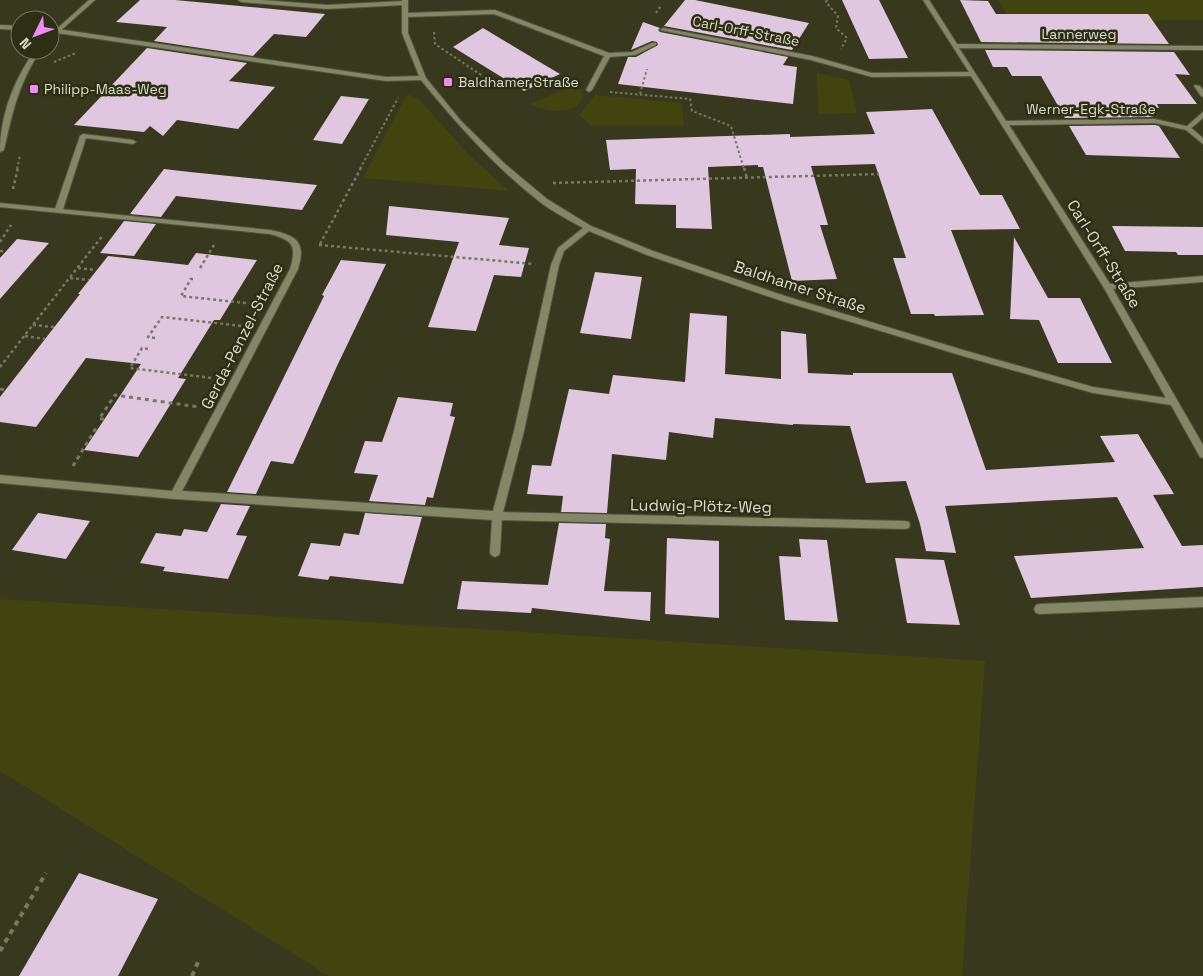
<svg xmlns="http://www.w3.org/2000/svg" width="1203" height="976" viewBox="0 0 1203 976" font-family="'Space Grotesk',sans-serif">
	<rect width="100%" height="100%" fill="#37381d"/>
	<path fill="#42440f" d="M998,0H1203V20L1120,21L1078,14H1045L1011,22Z
		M817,73L849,80L857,113L818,114Z
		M575,84L583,93C582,116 545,113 531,104Z
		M410,95L419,99L468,154L509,191L363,178L406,96Z
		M595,95L682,103L684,126H592L579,115Z
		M0,599L985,661L962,976H329L0,771Z"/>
	<path fill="#dfc7e0" d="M140,0H175L325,14L306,37L274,34L253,56L154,41L167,27L116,22Z
		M685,0H695L809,23L792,50L664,26Z
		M842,0H879L908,58L869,59Z
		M960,0L988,1L996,14H1148L1169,44L981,42Z
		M643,22L660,28L658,30L660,32L788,57L783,65L797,67L793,104L618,84L628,57H636L658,45L657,42L652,41L631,50Z
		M483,28L533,58L560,74L524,91L453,47Z
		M147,48L247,63L229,81L275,87L238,129L177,120L163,136L150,126L144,132L74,125Z
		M985,50L1174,52L1190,75L1175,74L1197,104H1157L1159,108L1146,107L1153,117L1065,118L1041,76H1012L1007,67H993Z
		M341,96L369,99L342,144L313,140Z
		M932,109L980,195H1002L1020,229L951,230L984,315L935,316L934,314H911L893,258H906L875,164L811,166L828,225H820L837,279L792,281L763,167H758V165L708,167L712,229L676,228V205L635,204L636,169L610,170L606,140L790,134V137L875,134L866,112Z
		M1155,125L1159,126L1180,158L1086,155L1069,126Z
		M164,169L190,172L317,185L302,210L176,196L161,217L130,214Z
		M389,206L509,218L499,245L529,248L521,277L494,275L476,331L428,327L459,242L386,235Z
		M124,221L156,224L134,256L100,253Z
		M1112,226L1203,227V255H1178L1176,252L1125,251Z
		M1014,237L1048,298H1080L1112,363H1058L1039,320L1010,319Z
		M17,239L49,243L0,299V258Z
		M196,253L257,260L220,320H214L178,378L186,379L138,457L84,450L141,364L86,358L36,427L0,422V397L80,294H78L108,256L188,265Z
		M341,260L386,264L337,366L293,464L271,461L256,494L227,492L324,296L322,295Z
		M595,272L642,277L631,339L580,333Z
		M690,313L727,316L725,374L781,379V331L806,334L808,373L853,375V373H952L986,470L1115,462L1100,436L1138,434L1174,494L1153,495L1182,546L1203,545V587L1031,598L1014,556L1144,548L1117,497L945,506L956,553L926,551L920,524L906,481L866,483L850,426L793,424V425L715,418L713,438L669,432L666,460L612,454L607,513L561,512L563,496L527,494L532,465L551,466L569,389L609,394L613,375L685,382Z
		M398,397L453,403L450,416L455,417L433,498L427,497L425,505L369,501L378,475L354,473L365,441L382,442Z
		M221,504L250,506L236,535L247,536L228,579L163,571L165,567L140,563L156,533L181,536L184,529L207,532Z
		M38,513L90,521L66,559L12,550Z
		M365,513L422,517L403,584L330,576L328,580L298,576L311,543L340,546L344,533L359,535Z
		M559,523L606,524L605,538L610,539L604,591L651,592L650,621L532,608L531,613L457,609L462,581L548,585Z
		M667,538L719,541V618L665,614Z
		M799,539L827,540L838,622L785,620L779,556L801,557Z
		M895,558L944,560L960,625L907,623Z
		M79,873L158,899L118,976H19Z"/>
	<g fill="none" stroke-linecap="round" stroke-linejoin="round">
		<defs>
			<path id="service" d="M238,0H262L327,5L404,1L407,3L404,5L327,9L241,2Z
				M1195,85L1200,86L1203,90V97L1201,96L1194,86Z
				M1203,112V118L1190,129H1186V127Z
				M83,134L133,140L136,142L133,144L86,138L63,209L59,211H56L55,209L80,136Z
				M497,512L905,521L909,522L910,525L909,528L905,529L497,520L493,519L492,516L493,513Z
				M1203,597V607L1040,614L1036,613L1034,609L1036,605L1040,604Z"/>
			<path id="minor" d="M402,0H408V13L495,10L609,53L632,52L652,43H656V45L635,55L610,57L592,90L589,92L586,90L604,56L494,14L408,17V33L426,78L461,121L505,164L547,199L591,226L653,251L785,296L963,350L1093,387L1166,398L1104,288L971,76L872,77L811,60L660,30L663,28L812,56L872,73L969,72L923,0H929L957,44L1203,46V50L959,48L1006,121L1155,119L1190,127L1203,138V144L1186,130L1155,123L1009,125L1110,284L1203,276V282L1113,289L1203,445V458L1200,457L1171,405L1093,393L963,356L779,300L647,255L589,231L564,251L559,265L524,431L502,516L500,552L499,555L495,557L491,555L490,552L492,520L175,499L0,483V475L172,491L290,269C297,246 293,240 270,234L0,207V203L270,230C295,235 307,241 298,269L182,491L493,511L514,431L551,265L558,248L583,228C569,220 553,212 540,202C495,167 457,124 421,80L386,81L50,32V28L386,77L419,76L402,33Z
				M0,25L20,26V30L0,29Z"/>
			<path id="tertiary" d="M89,0H95L50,40V35Z
				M35,50H41C19,82 12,113 4,150L0,152C0,115 14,80 35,50Z"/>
		</defs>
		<use href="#service" stroke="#53543d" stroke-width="2"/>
		<use href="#minor" stroke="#53543d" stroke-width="2"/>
		<use href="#tertiary" stroke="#53543d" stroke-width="2"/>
		<path stroke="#777962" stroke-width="2" stroke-dasharray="2.5 2.5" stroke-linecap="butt" d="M827,0L826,2L838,16L836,28L847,38L841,49
			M656,13L661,6
			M434,32L435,44L499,87
			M54,62L76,53
			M610,92L690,99L692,111L731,126L744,169
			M640,94L647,69
			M17,169L20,156
			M360,169L398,98"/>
		<path stroke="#777962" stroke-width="2.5" stroke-dasharray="3 3" stroke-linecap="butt" d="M744,168L747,178
			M553,183L879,174
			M13,189L18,168
			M0,242L11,225
			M320,244L361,168
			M319,245L534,264
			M0,251H6
			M78,268L96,270
			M200,268L214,245
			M70,278L89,280
			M193,279H191L181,296L254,304
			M33,325L54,327
			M25,336L45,339
			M155,338L148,337L162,317L242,326
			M148,349L142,348L130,368L212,378
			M0,367L103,235"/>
		<path stroke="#777962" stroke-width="3" stroke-dasharray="4 4" stroke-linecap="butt" d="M0,389L6,390
			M104,419H99L115,395L199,407
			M73,466L96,428H98"/>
		<path stroke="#777962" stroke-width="4" stroke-dasharray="5 5" stroke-linecap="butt" d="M0,951L46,873
			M192,976L198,962"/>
		<use href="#service" fill="#848668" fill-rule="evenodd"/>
		<use href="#minor" fill="#848668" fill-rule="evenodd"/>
		<use href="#tertiary" fill="#848668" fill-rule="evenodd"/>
	</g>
	<g fill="#f08bf5" stroke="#2d2e13" stroke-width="2">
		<rect x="443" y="77" width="10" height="10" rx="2.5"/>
		<rect x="29" y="84" width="10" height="10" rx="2.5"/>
	</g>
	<g text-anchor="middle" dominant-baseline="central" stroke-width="5" stroke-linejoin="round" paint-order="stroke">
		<g font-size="14" fill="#dadccc" stroke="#2d2e13">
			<text transform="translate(746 31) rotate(11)">Carl-Orff-Straße</text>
			<text x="1079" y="34">Lannerweg</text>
			<text x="1091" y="109">Werner-Egk-Straße</text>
		</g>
		<g font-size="14" fill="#dadccc" stroke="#2d2e13" text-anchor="start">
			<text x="458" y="82">Baldhamer Straße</text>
			<text x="44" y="89">Philipp-Maas-Weg</text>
		</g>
		<g font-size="16" fill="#dadccc" stroke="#2d2e13">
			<text transform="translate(1104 254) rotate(58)">Carl-Orff-Straße</text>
			<text transform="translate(800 287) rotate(18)">Baldhamer Straße</text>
			<text transform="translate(242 336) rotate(-63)">Gerda-Penzel-Straße</text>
			<text transform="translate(701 506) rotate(1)">Ludwig-Plötz-Weg</text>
		</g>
	</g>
	<g transform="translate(35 35) rotate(228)"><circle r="24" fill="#2d2e13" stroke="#72745d"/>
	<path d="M0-4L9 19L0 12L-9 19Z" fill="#f08bf5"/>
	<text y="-8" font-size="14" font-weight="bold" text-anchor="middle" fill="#dadccc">N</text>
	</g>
</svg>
